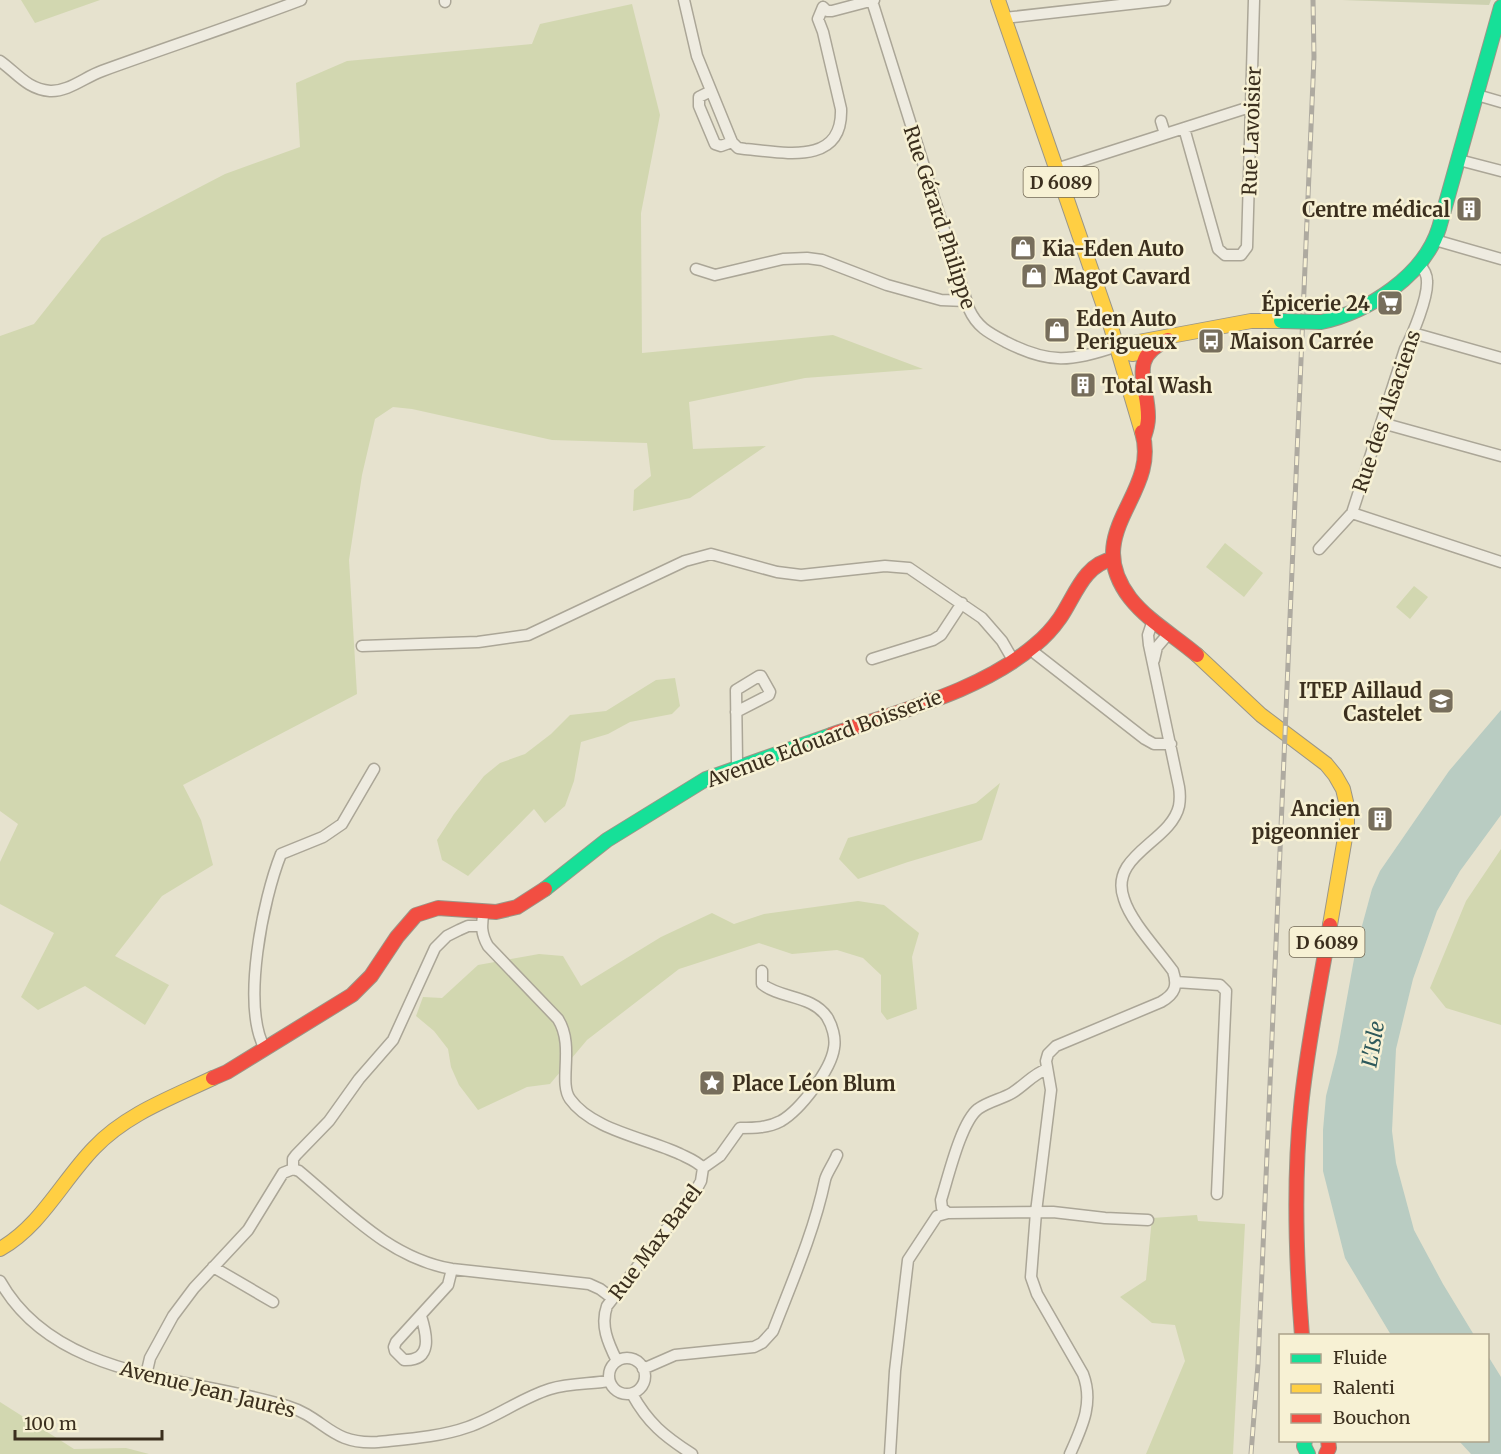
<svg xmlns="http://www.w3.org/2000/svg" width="1501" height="1454" viewBox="0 0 1501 1454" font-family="Merriweather,serif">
	<rect width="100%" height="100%" fill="#e6e2ce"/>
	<path fill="#d2d7b0" d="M21,0H100L35,23Z
		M632,4L660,115L641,213L642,353L833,335L923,369L805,378L689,402L693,449L766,446L690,498L633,511L634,490L651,476L647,443L552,440L412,409L393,407L375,419L362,475L349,560L357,694L183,785L201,820L213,865L162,896L115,956L169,985L145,1025L85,986L38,1010L21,997L54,933L0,904V862L18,824L0,811V336L34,324L102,238L225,174L300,147L296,83L347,61L532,44L540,24Z
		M1225,543L1263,573L1244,597L1206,567Z
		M1414,586L1428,597L1410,619L1396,607Z
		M675,678L680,706L672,714L630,722L608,734L581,742L574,781L565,806L545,823L534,809L468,876L442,860L437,840L454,814L484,776L500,763L525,754L551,734L570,715L606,711L656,680Z
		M1000,783L982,840L908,862L858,879L839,859L848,838L976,803Z
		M1501,849V1025L1446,1008L1430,988L1466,901Z
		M858,901L884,905L919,933L912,957L917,1009L887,1020L881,1012V975L863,958L837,950L792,954L759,943L679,969L587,1040L550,1084L527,1087L478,1110L459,1085L451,1067L448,1049L434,1031L416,1016L423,997L442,998L478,965L539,954L563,956L581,986L661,937L712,913L734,924L764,914Z
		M1197,1215L1198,1221L1245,1224L1233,1454H1146L1185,1361L1175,1325L1152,1323L1120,1297L1146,1280L1152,1218Z
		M0,1402L74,1449L126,1448L149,1454H0Z"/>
	<path fill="#cdd1b0" d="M1342,0H1491L1489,5Z"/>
	<path fill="#b9ccc2" d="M1501,710V815L1460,871L1437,911L1413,979L1396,1049L1392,1131L1396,1163L1414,1230L1443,1284L1474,1335H1391L1345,1258L1323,1171V1130L1326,1096L1337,1053L1356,948L1372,889L1380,871L1449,771Z
		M1488,1356L1501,1377V1454H1471L1459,1441L1488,1440Z"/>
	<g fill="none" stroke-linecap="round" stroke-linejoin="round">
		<defs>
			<path id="street" d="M445,0V2
				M684,0L697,56L732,142L738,148L745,149C782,152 843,167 841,109L823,32L818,19L823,7
				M872,1L969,309C977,327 989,333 1006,342C1049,364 1071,362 1117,346
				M823,7L827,11H832L874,0
				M1004,18L1165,0
				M0,61C17,73 27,89 50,91C68,92 85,77 102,71C168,47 235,25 301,0
				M711,91L699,97V106L715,144L721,146L732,142
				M1477,95L1501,102
				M1161,121L1165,134
				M1184,128L1218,249L1225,255H1241L1247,247L1254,0
				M1459,160L1501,171
				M1056,169L1253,106
				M1435,240L1501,259
				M696,269L715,275L783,259L807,258L822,260L887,285L941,300L966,301
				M1413,333L1501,358
				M1382,423L1501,456
				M1352,513L1501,562
				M1319,549L1352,513L1405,349C1413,334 1428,298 1427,281C1427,274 1424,269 1419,264
				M362,646L478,642L528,635L685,561L711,554L777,572L801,575L885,566L909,568L982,618L1002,641L1013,660
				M1031,648L1036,654L1145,739L1154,744H1171
				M872,659L933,640L941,635L962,603
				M1154,660L1157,647L1169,633
				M736,712L769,695L770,692L761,676H759L736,690L737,762L739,768
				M484,911C481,925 481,934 488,946L558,1019C575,1046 558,1082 570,1099C592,1130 646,1138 680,1154C688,1158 697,1161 703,1168L701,1181L695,1192L607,1306C600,1325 608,1343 617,1361
				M1176,982L1220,985L1226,991L1217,1194
				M265,1049C241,1006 263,899 281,854L323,837L342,824L374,769
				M703,1168L720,1156L740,1128C754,1128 768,1128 781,1121C800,1110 831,1070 834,1048C836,1038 832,1025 827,1017C812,995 781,999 762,984V971
				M293,1169L299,1171C346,1210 389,1258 452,1269L589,1284L600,1289L612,1298
				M293,1169V1159L296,1155L329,1121L359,1079L393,1040L435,948L447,936L459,930L468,926H481
				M948,1213L942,1208L941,1200C948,1178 961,1122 978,1109C989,1101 1002,1099 1012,1093C1025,1085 1033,1074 1047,1069
				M213,1267L273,1302
				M0,1281C56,1381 191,1376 287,1406C326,1418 330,1445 378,1442C407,1439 440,1437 468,1427C497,1417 521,1398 550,1389C569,1383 590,1384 609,1381
				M421,1316C427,1335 433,1361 404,1360L395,1351L394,1347L396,1342L448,1285L452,1269
				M609 1376a18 18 0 1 1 36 0a18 18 0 1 1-36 0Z
				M643,1369L675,1355L754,1347L762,1343L773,1331C792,1282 814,1232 825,1180C826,1174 834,1163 837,1155
				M146,1375L150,1358L173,1316L194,1288L248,1230L283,1173L293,1169
				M632,1394C648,1423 664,1436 692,1454
				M890,1454L895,1371L908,1260L937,1216L948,1213L1053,1212L1105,1218L1148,1220
				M1070,1454C1082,1427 1094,1403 1083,1374L1037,1294L1031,1277L1036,1212L1051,1090L1046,1061L1048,1054L1056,1046L1161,1002C1175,994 1178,986 1173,971C1158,950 1131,922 1124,899C1108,855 1171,842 1179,806C1180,800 1180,793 1179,787L1149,645L1148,635L1153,620"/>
			<path id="fast" d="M1321,322C1368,312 1424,276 1439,228L1501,7
				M545,889L607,840L706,779L831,735
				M1305,1440L1304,1446L1308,1454"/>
			<path id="slow" d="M998,0L1111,327L1142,432
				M1117,346L1251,321H1281
				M1117,346L1132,354L1149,351
				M1197,655L1261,715L1326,764L1335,775L1343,789L1347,806V826L1330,925
				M0,1249C41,1226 62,1181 94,1148C126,1114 171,1098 213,1078"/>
			<path id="jam" d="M1142,432C1161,495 1079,531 1130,598C1148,621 1175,636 1197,655
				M1144,437C1146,431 1148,425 1148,418C1149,385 1126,358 1168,340
				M831,735C898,711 980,692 1035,645C1045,637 1053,628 1060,618C1075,596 1084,564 1113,559
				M213,1078L227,1072L352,995L371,976L397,937L416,915L438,908L496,912L517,907L545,889
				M1302,1336C1296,1260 1293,1183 1301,1107C1307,1046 1320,985 1330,925
				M1326,1454L1329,1448L1328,1440"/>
		</defs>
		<use href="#street" stroke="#aba697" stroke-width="13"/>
		<use href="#fast" stroke="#9b9687" stroke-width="16"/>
		<use href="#slow" stroke="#9b9687" stroke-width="16"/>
		<use href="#jam" stroke="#9b9687" stroke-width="16"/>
		<use href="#street" stroke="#eeebe0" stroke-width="10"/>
		<use href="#fast" stroke="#16e098" stroke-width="14"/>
		<use href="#slow" stroke="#ffcf43" stroke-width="14"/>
		<use href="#jam" stroke="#f24e42" stroke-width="14"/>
		<defs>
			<path id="rail" d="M1251,1454L1258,1364L1314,57L1313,0"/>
		</defs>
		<use href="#rail" stroke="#aeaaa0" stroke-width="5"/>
		<use href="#rail" stroke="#f7f1d4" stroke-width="3" stroke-dasharray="9" stroke-linecap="butt"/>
		<defs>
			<path id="fast-bridge" d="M1281,321L1321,322"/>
		</defs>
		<use href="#fast-bridge" stroke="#9b9687" stroke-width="16" stroke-linecap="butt"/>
		<use href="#fast-bridge" stroke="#16e098" stroke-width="14"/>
	</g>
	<defs>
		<symbol id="building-square" viewBox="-11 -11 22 22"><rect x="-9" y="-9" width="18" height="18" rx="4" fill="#776e5c" stroke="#f7f1d4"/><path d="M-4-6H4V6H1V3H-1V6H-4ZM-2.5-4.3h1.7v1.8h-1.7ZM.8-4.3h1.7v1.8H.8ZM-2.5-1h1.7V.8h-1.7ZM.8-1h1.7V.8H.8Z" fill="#fff"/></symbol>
		<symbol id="shop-square" viewBox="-11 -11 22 22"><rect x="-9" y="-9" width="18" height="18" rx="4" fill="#776e5c" stroke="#f7f1d4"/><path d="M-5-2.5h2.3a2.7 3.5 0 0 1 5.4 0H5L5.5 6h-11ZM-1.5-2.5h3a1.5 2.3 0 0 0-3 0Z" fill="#fff"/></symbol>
		<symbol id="supermarket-square" viewBox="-11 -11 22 22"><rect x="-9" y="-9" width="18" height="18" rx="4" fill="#776e5c" stroke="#f7f1d4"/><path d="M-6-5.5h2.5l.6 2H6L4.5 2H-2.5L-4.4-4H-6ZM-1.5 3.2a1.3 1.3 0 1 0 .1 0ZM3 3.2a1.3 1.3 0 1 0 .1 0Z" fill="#fff"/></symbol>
		<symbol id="bus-square" viewBox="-11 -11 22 22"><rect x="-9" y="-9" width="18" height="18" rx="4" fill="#776e5c" stroke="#f7f1d4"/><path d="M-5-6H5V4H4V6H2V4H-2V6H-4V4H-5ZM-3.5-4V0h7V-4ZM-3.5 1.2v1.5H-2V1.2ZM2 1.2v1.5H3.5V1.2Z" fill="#fff"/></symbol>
		<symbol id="school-square" viewBox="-11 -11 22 22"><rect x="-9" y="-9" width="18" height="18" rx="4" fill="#776e5c" stroke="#f7f1d4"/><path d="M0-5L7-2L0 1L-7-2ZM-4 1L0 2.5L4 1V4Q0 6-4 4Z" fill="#fff"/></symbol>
		<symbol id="sight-square" viewBox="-11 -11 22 22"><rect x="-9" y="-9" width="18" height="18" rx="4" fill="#776e5c" stroke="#f7f1d4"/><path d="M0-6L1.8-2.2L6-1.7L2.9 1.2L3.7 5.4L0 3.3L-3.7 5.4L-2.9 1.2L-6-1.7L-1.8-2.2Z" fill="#fff"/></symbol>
	</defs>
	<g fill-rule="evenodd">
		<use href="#building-square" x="1454" y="194" width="30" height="30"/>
		<use href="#shop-square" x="1008" y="233" width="30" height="30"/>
		<use href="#shop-square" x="1019" y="261" width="30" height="30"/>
		<use href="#supermarket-square" x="1375" y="288" width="30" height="30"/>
		<use href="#shop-square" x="1042" y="315" width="30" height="30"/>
		<use href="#bus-square" x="1196" y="326" width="30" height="30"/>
		<use href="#building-square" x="1068" y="370" width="30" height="30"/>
		<use href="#school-square" x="1426" y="686" width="30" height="30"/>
		<use href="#building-square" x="1365" y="804" width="30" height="30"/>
		<use href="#sight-square" x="697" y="1068" width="30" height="30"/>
	</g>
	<g text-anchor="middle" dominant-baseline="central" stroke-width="5" stroke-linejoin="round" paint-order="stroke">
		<g fill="#f7f1d4" stroke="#736955" stroke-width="1.5">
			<rect x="1023.5" y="167" width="75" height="30" rx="4.5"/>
			<rect x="1289.5" y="927" width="75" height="30" rx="4.5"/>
		</g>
		<g font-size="18" font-weight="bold" fill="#3b2f1e">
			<text x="1061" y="182">D 6089</text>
			<text x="1327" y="942">D 6089</text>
		</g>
		<g font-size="20" fill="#3b2f1e" stroke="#f7f1d4">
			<text transform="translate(1251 131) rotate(-88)">Rue Lavoisier</text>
			<text transform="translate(940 217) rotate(72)">Rue Gérard Philippe</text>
			<text transform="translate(1386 411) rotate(-71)">Rue des Alsaciens</text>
			<text transform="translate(824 738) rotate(-20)">Avenue Edouard Boisserie</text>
			<text transform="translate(655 1242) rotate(-53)">Rue Max Barel</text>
			<text transform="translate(208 1389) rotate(14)">Avenue Jean Jaurès</text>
		</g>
		<g font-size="20" font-weight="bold" fill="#3b2f1e" stroke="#f7f1d4" text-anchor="start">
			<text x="1450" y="209" text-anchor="end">Centre médical</text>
			<text x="1042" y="248">Kia-Eden Auto</text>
			<text x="1054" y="276">Magot Cavard</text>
			<text x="1370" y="303" text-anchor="end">Épicerie 24</text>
			<text x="1076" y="318">Eden Auto<tspan x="1076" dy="23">Perigueux</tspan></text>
			<text x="1230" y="341">Maison Carrée</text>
			<text x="1102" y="385">Total Wash</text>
			<text x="1422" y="690" text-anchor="end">ITEP Aillaud<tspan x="1422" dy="23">Castelet</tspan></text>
			<text x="1360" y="808" text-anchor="end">Ancien<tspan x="1360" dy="23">pigeonnier</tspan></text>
			<text x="732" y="1083">Place Léon Blum</text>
		</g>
		<g font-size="21" font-style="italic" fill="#2d595b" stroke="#f7f1d4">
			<text transform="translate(1373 1044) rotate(-80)">L'Isle</text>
		</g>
	</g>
	<rect x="1279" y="1334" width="210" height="108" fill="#f7f1d4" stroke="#aca38b" stroke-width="1.5"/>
	<rect x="1291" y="1354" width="30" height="9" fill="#16e098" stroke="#aca38b" stroke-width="1.5"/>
	<text x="1333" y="1364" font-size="18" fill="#3b2f1e">Fluide</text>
	<rect x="1291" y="1384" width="30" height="9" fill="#ffcf43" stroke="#aca38b" stroke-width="1.5"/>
	<text x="1333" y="1394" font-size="18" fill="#3b2f1e">Ralenti</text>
	<rect x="1291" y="1414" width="30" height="9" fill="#f24e42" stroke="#aca38b" stroke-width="1.5"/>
	<text x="1333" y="1424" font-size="18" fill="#3b2f1e">Bouchon</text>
	<path d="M15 1430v9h147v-9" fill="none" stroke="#3b2f1e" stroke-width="3"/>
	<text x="24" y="1430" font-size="18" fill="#3b2f1e" stroke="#f7f1d4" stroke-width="4.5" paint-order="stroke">100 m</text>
</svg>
